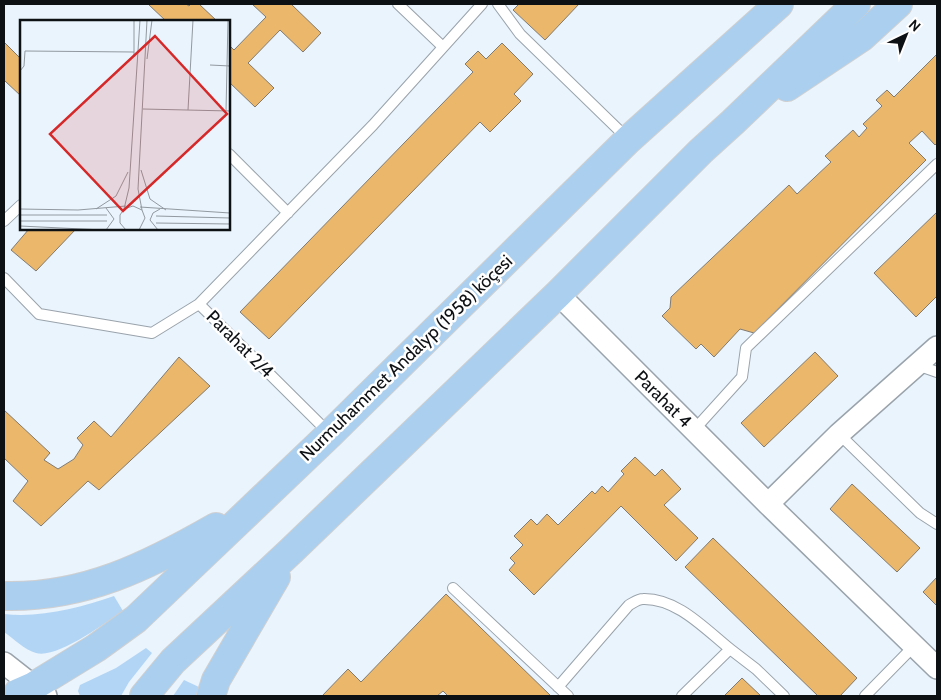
<svg xmlns="http://www.w3.org/2000/svg" width="941" height="700" viewBox="0 0 941 700" font-family="Cabin,sans-serif">
	<rect width="100%" height="100%" fill="#eaf4fd"/>
	<path fill="#b2d5f5" d="M114,596L123,611C105,623 57,659 36,653C25,650 14,639 4,632V614C41,618 79,608 114,596Z
		M146,648L152,653L129,682L121,696H80L78,691L80,685L116,668Z
		M184,680L199,687L196,696H173Z"/>
	<path fill="#eab76b" stroke="#817a71" d="M148,4H186L189,6L191,4H199L217,21H166Z
		M252,4H291L321,33L303,52L280,30L248,63L274,88L255,107L229,82V45L234,50L266,17Z
		M519,4H579L545,40L513,10Z
		M4,42L21,59V96L5,81L4,83Z
		M502,43L533,74L514,94L521,101L490,132L480,122L269,339L240,312L473,72L465,64L478,51L486,59Z
		M937,54V143L935,145L922,131L909,143L926,160L754,333L740,329L714,357L701,344L696,349L662,316L670,308L671,297L789,185L797,194L831,162L825,156L853,130L859,137L867,128L863,124L882,106L876,100L887,90L894,97Z
		M937,212V296L916,317L874,273Z
		M29,229H76L36,271L11,250Z
		M815,352L838,376L764,447L741,423Z
		M179,357L210,386L99,490L88,481L41,526L13,501L28,481L4,458V410L50,453L44,460L58,469L74,459L83,445L77,438L94,421L111,437Z
		M635,457L655,476L662,469L681,489L664,505L698,538L676,561L621,506L534,595L509,570L515,563L510,558L523,545L514,536L531,519L537,525L547,514L558,525L592,491L595,494L602,486L608,492L624,474L621,471Z
		M852,484L920,548L897,572L830,509Z
		M713,538L857,678L840,696H818L685,567Z
		M937,577V606L923,592Z
		M446,594L551,696H448L443,691L437,696H322L348,669L361,682Z
		M742,678L761,696H724Z"/>
	<g fill="none" stroke-linecap="round" stroke-linejoin="round">
		<defs>
			<path id="service" d="M398,4L443,47
				M498,4L520,34L627,138
				M229,154L288,213
				M4,221L21,205
				M4,278L39,314L152,333L199,304L329,433
				M199,304L373,125L482,4
				M917,365L937,372
				M694,430L742,377L746,348L937,164
				M839,434L920,513L937,524
				M453,588L568,696
				M558,687L629,605C633,603 638,599 643,599C677,598 705,629 730,649
				M682,696L730,649L756,669L784,696
				M865,696L915,645"/>
			<path id="minor" d="M558,294L768,504L937,668
				M768,504L839,434L937,347
				M4,663L46,696"/>
			<path id="primary" d="M787,87L862,37L898,4
				M4,596C84,598 148,566 216,527
				M18,693L34,686L96,648L136,619L330,434L628,140L779,4
				M144,696L173,661L291,551L558,294L701,151L733,122L856,4
				M211,696L216,680L276,577"/>
		</defs>
		<use href="#service" stroke="#9aa3ab" stroke-width="12"/>
		<use href="#minor" stroke="#9aa3ab" stroke-width="24"/>
		<use href="#primary" stroke="#cfcfd0" stroke-width="30"/>
		<use href="#service" stroke="#fff" stroke-width="10"/>
		<use href="#minor" stroke="#fff" stroke-width="21"/>
		<use href="#primary" stroke="#abcfee" stroke-width="28"/>
	</g>
	<g text-anchor="middle" dominant-baseline="central" stroke-width="5" stroke-linejoin="round" paint-order="stroke">
		<g font-size="18" fill="#0e1114" stroke="#fff">
			<text transform="translate(240 344) rotate(45)">Parahat 2/4</text>
			<text transform="translate(406 358) rotate(-44)">Nurmuhammet Andalyp (1958) köçesi</text>
			<text transform="translate(663 399) rotate(45)">Parahat 4</text>
		</g>
	</g>
	<g transform="translate(20 20)">
		<rect width="210" height="210" fill="#eaf4fd"/>
		<path fill="none" stroke="#9299a0" stroke-width="1" d="M114,37V0M127,39L132,0M190,45L210,46M0,51L4,46L5,31L114,32M123,89L210,91M168,90L173,0M206,91L208,0M121,150L130,179L146,190M120,187L210,193M0,189L58,190L106,186M76,189L96,176L108,152M104,189L109,168L120,0M122,190L118,169L127,0M0,195H87M136,196L210,198M0,201H87M136,203L210,204M0,206L83,210M86,210L94,199L86,188M106,210L100,203V195L104,189L113,186L122,190L125,198L119,210M138,210L130,200L133,193L140,189M144,210H210"/>
		<path fill="#d62828" fill-opacity="0.15" stroke="#d62828" stroke-width="2.5" d="M135,16L207,94L103,191L30,114Z"/>
		<rect width="210" height="210" fill="none" stroke="#0e1114" stroke-width="2.5"/>
	</g>
	<rect width="941" height="700" fill="none" stroke="#0e1114" stroke-width="10"/>
	<g transform="translate(906 35) rotate(43)" stroke="#ffffff" stroke-width="4" paint-order="stroke">
	<path d="M0-4L9 19L0 12L-9 19Z" fill="#0e1114"/>
	<text y="-8" font-size="14" font-weight="bold" text-anchor="middle" fill="#0e1114">N</text>
	</g>
</svg>
